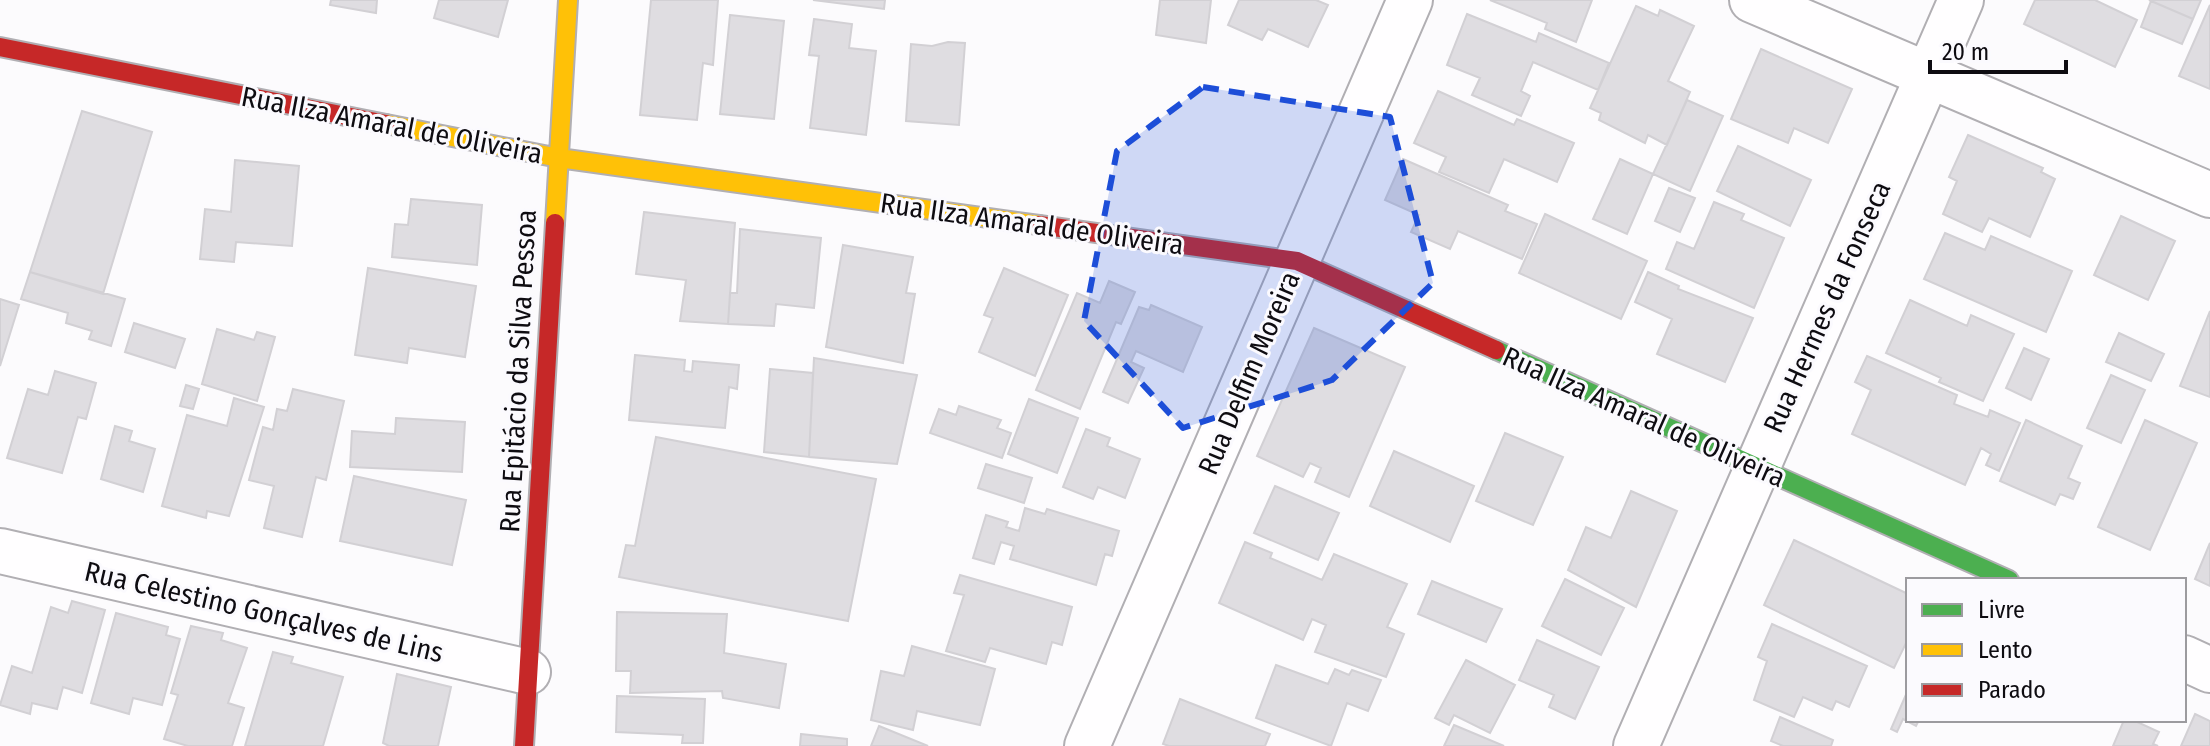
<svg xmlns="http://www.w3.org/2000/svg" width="2210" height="746" viewBox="0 0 2210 746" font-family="'Fira Sans Condensed',sans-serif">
	<rect width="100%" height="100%" fill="#fcfbfd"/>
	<path fill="#dfdde1" stroke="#d2d0d4" stroke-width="2" d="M331,0H377L376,13L330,5Z
		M439,0H508L498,37L434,18Z
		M651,0H718L713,65L703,63L697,120L640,115Z
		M813,0H885L884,9Z
		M1160,0H1211L1206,43L1156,35Z
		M1239,0H1316L1328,5L1308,47L1268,29L1262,40L1228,25Z
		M1490,0H1592L1576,42L1545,29L1547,23Z
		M2035,0H2095L2137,20L2115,67L2024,24Z
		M2149,0H2201L2193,19Z
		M2151,1L2193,19L2182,44L2141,27Z
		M2210,5V89L2179,76Z
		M1636,6L1658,16L1660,10L1694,26L1668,81L1690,92L1667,145L1648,135L1645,143L1599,120L1601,113L1590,108Z
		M1467,14L1536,42L1539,33L1609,63L1598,90L1533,62L1521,91L1530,96L1521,116L1472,95L1480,78L1447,65Z
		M730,15L784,21L774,119L720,114Z
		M814,19L852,24L849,48L876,51L866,135L810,128L819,56L809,55Z
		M948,42L965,43L959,125L906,121L911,44L932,46Z
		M1761,49L1852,89L1828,143L1794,128L1788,143L1731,119Z
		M1438,91L1514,125L1517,119L1574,143L1557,182L1504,159L1489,193L1439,172L1446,157L1414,143Z
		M1687,100L1723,116L1690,191L1653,174Z
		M82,111L152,132L103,294L30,272Z
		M1968,135L2043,168L2041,172L2055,179L2030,237L1989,218L1982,232L1943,214L1957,181L1949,177Z
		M1738,146L1811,180L1790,226L1717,191Z
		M1403,159L1508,205L1505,211L1537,224L1522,259L1458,231L1450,249L1411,232L1419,215L1385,200Z
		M1620,159L1653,174L1627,234L1593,219Z
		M235,160L299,166L292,246L236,242L234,262L200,259L205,209L231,212Z
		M1669,188L1695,198L1680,232L1655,221Z
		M411,199L482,205L477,265L392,257L395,224L408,225Z
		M1714,202L1744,214L1741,220L1784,238L1754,308L1666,269L1677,242L1694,249Z
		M644,212L735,223L728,324L680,321L686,280L636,274Z
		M1545,214L1647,261L1621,319L1519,273Z
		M2121,216L2175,241L2148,300L2094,275Z
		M740,229L821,238L814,308L776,304L774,326L728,324L730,293H737Z
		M1945,233L1985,250L1991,236L2072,271L2046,332L1924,279Z
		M843,245L913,257L906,293L915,294L903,363L826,347Z
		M368,268L476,286L465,357L409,348L407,363L355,355Z
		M1004,268L1068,295L1035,376L979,352L993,318L984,315Z
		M30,272L125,299L111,346L89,339L92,331L66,323L68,313L21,299Z
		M1648,272L1679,286L1678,289L1753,318L1725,382L1657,354L1672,319L1635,302Z
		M1109,281L1135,292L1121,324L1116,322L1080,409L1036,390L1077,293L1100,303Z
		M0,299L19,305L0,366Z
		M1910,300L1967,326L1971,315L2014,334L1983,401L1939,382L1941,378L1886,353Z
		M1151,305L1202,327L1183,372L1136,351L1131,362L1144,368L1128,403L1103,392L1139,307L1149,310Z
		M2210,311V397L2180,386Z
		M134,323L185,339L175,368L125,352Z
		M1314,328L1405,367L1349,497L1315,482L1321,468L1310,463L1303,477L1257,456Z
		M217,329L254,340L257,332L275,337L257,401L202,384Z
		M2119,333L2164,354L2151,381L2106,362Z
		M2024,348L2049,359L2031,400L2006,388Z
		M635,355L685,360L684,371L692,372L693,361L739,365L737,389L729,387L725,428L629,420Z
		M1867,356L1957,395L1954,404L1988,417L1990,410L2020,423L1999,471L1986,465L1991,454L1981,448L1965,485L1852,434L1871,390L1855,382Z
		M814,358L917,375L897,464L809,457Z
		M770,369L813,373L809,457L764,452Z
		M55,371L96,383L86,419L78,417L62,473L7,458L28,389L48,395Z
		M2111,375L2145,390L2121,443L2087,428Z
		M186,385L199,389L193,409L180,406Z
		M293,389L344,401L326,480L316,477L302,537L264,528L274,486L249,480L263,427L273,430L277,409L287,411Z
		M234,398L264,407L229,516L207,511L206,518L162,506L187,415L227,426Z
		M1029,399L1078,418L1057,473L1008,454Z
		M959,406L1001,420L997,428L1011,433L1002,458L930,433L939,409L956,415Z
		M396,418L465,422L462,472L350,467L352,431L395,434Z
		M2026,420L2082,446L2068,478L2080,483L2073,499L2060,494L2055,505L2000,481Z
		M2145,420L2197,443L2150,550L2098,527Z
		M115,426L132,431L129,441L155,449L143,492L101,479Z
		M1086,429L1110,438L1107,446L1140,459L1125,498L1098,487L1093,499L1063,487Z
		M1505,433L1563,457L1533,525L1476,501Z
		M656,437L876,479L848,621L619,577L626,545L635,546Z
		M1394,451L1474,486L1450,542L1370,506Z
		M986,464L1032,478L1024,503L978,488Z
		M354,476L466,500L452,565L340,541Z
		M1275,486L1339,513L1318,560L1254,533Z
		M1631,491L1677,511L1636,607L1568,570L1586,527L1611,538Z
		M1025,508L1045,514L1047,509L1119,531L1112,556L1105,554L1096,585L1010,559L1014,546L1001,542L994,564L973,558L986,515L1008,522L1006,527L1019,531Z
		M1794,540L1908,594V639L1894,668L1764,605Z
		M1245,542L1272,553L1270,558L1322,580L1334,554L1407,584L1387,627L1404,634L1386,677L1315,652L1326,625L1312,619L1303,640L1219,603Z
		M2210,543V586L2195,579Z
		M960,575L1072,607L1062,645L1052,642L1046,664L990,648L985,662L946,651L964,595L954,593Z
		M1565,579L1624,608L1601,655L1542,626Z
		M1432,581L1502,609L1486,642L1418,614Z
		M72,601L105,610L82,693L63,687L57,709L32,703L30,714L0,705L12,666L32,673L51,607L68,613Z
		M617,612L727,614L724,653L786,664L779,708L723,698L722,691L630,693L631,671H616Z
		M116,613L168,627L166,635L180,639L162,705L133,698L129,714L91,703Z
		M1772,624L1867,666L1849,707L1836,701L1832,710L1803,697L1794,717L1754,700L1767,661L1758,657Z
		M191,626L223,633L221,640L247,648L228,703L244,708L232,746H188L164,739L178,695L171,693Z
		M1537,640L1599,667L1575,719L1549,707L1554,695L1519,680Z
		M912,646L995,669L980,725L917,711L913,730L871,720L881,671L904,676Z
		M273,652L293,657L291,663L343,677L323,746H245Z
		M1466,660L1515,685L1490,733L1454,715L1449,725L1435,718Z
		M1276,665L1328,684L1335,669L1349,675L1352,670L1381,680L1368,711L1347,703L1331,746L1256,718Z
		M397,674L451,687L438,746H389L383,743Z
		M1908,690V720H1919L1916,726L1903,719L1897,732L1891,729Z
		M617,696L705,699L703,743H682L683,735L616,732Z
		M1180,699L1270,734L1265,746H1169L1163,744Z
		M2195,714L2210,721V746H2181Z
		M1780,717L1833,740L1831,746H1783L1771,741Z
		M2124,720H2133L2159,732L2153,744L2158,746H2113Z
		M1454,725L1504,746H1444Z
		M879,726L928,746H871Z
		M801,734L847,739V746H800Z"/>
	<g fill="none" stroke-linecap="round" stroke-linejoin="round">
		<defs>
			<path id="street" d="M1752,0L2210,195
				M0,551L528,672
				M2184,658L2210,670
				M1087,746L1410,0
				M1636,746L1961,0"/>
			<path id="fast" d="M1496,350L2009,580"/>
			<path id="slow" d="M386,124L559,158L1039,225
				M555,223L568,0"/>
			<path id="jam" d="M0,47L386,124
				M1039,225L1297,261L1496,350
				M524,746L555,223"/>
		</defs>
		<use href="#street" stroke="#b1afb3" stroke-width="48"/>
		<use href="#fast" stroke="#b1afb3" stroke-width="22"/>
		<use href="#slow" stroke="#b1afb3" stroke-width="22"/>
		<use href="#jam" stroke="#b1afb3" stroke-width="22"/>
		<use href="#street" stroke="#fffeff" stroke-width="44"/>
		<use href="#fast" stroke="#4caf50" stroke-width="18"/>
		<use href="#slow" stroke="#ffc107" stroke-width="18"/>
		<use href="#jam" stroke="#c62828" stroke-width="18"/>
	</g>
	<path fill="#1d4ed8" fill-opacity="0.2" stroke="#1d4ed8" stroke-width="6" stroke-dasharray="16 10" stroke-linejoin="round" d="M1203,87L1390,117L1433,283L1332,380L1183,428L1084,321L1117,151Z"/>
	<g text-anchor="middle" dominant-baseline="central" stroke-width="6" stroke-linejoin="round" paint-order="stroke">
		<g font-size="28" fill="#0e0c11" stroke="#fbfafe">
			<text transform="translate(392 125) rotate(11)">Rua Ilza Amaral de Oliveira</text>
			<text transform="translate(1032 224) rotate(8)">Rua Ilza Amaral de Oliveira</text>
			<text transform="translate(1827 307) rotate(-66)">Rua Hermes da Fonseca</text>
			<text transform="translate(518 371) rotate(-87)">Rua Epitácio da Silva Pessoa</text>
			<text transform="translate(1249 373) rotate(-67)">Rua Delfim Moreira</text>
			<text transform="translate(1644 417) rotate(24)">Rua Ilza Amaral de Oliveira</text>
			<text transform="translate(264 612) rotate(13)">Rua Celestino Gonçalves de Lins</text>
		</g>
	</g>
	<rect x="1906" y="578" width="280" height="144" fill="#fbfafe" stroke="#9c9b9f" stroke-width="2"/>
	<rect x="1922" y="604" width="40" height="12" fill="#4caf50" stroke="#9c9b9f" stroke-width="2"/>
	<text x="1978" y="618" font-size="24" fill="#0e0c11">Livre</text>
	<rect x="1922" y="644" width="40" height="12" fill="#ffc107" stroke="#9c9b9f" stroke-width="2"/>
	<text x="1978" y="658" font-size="24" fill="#0e0c11">Lento</text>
	<rect x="1922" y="684" width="40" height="12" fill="#c62828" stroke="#9c9b9f" stroke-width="2"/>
	<text x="1978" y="698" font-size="24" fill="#0e0c11">Parado</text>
	<path d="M1930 60v12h136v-12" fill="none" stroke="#0e0c11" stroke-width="4"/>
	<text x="1942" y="60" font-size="24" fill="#0e0c11" stroke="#fbfafe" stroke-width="6" paint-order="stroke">20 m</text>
</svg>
